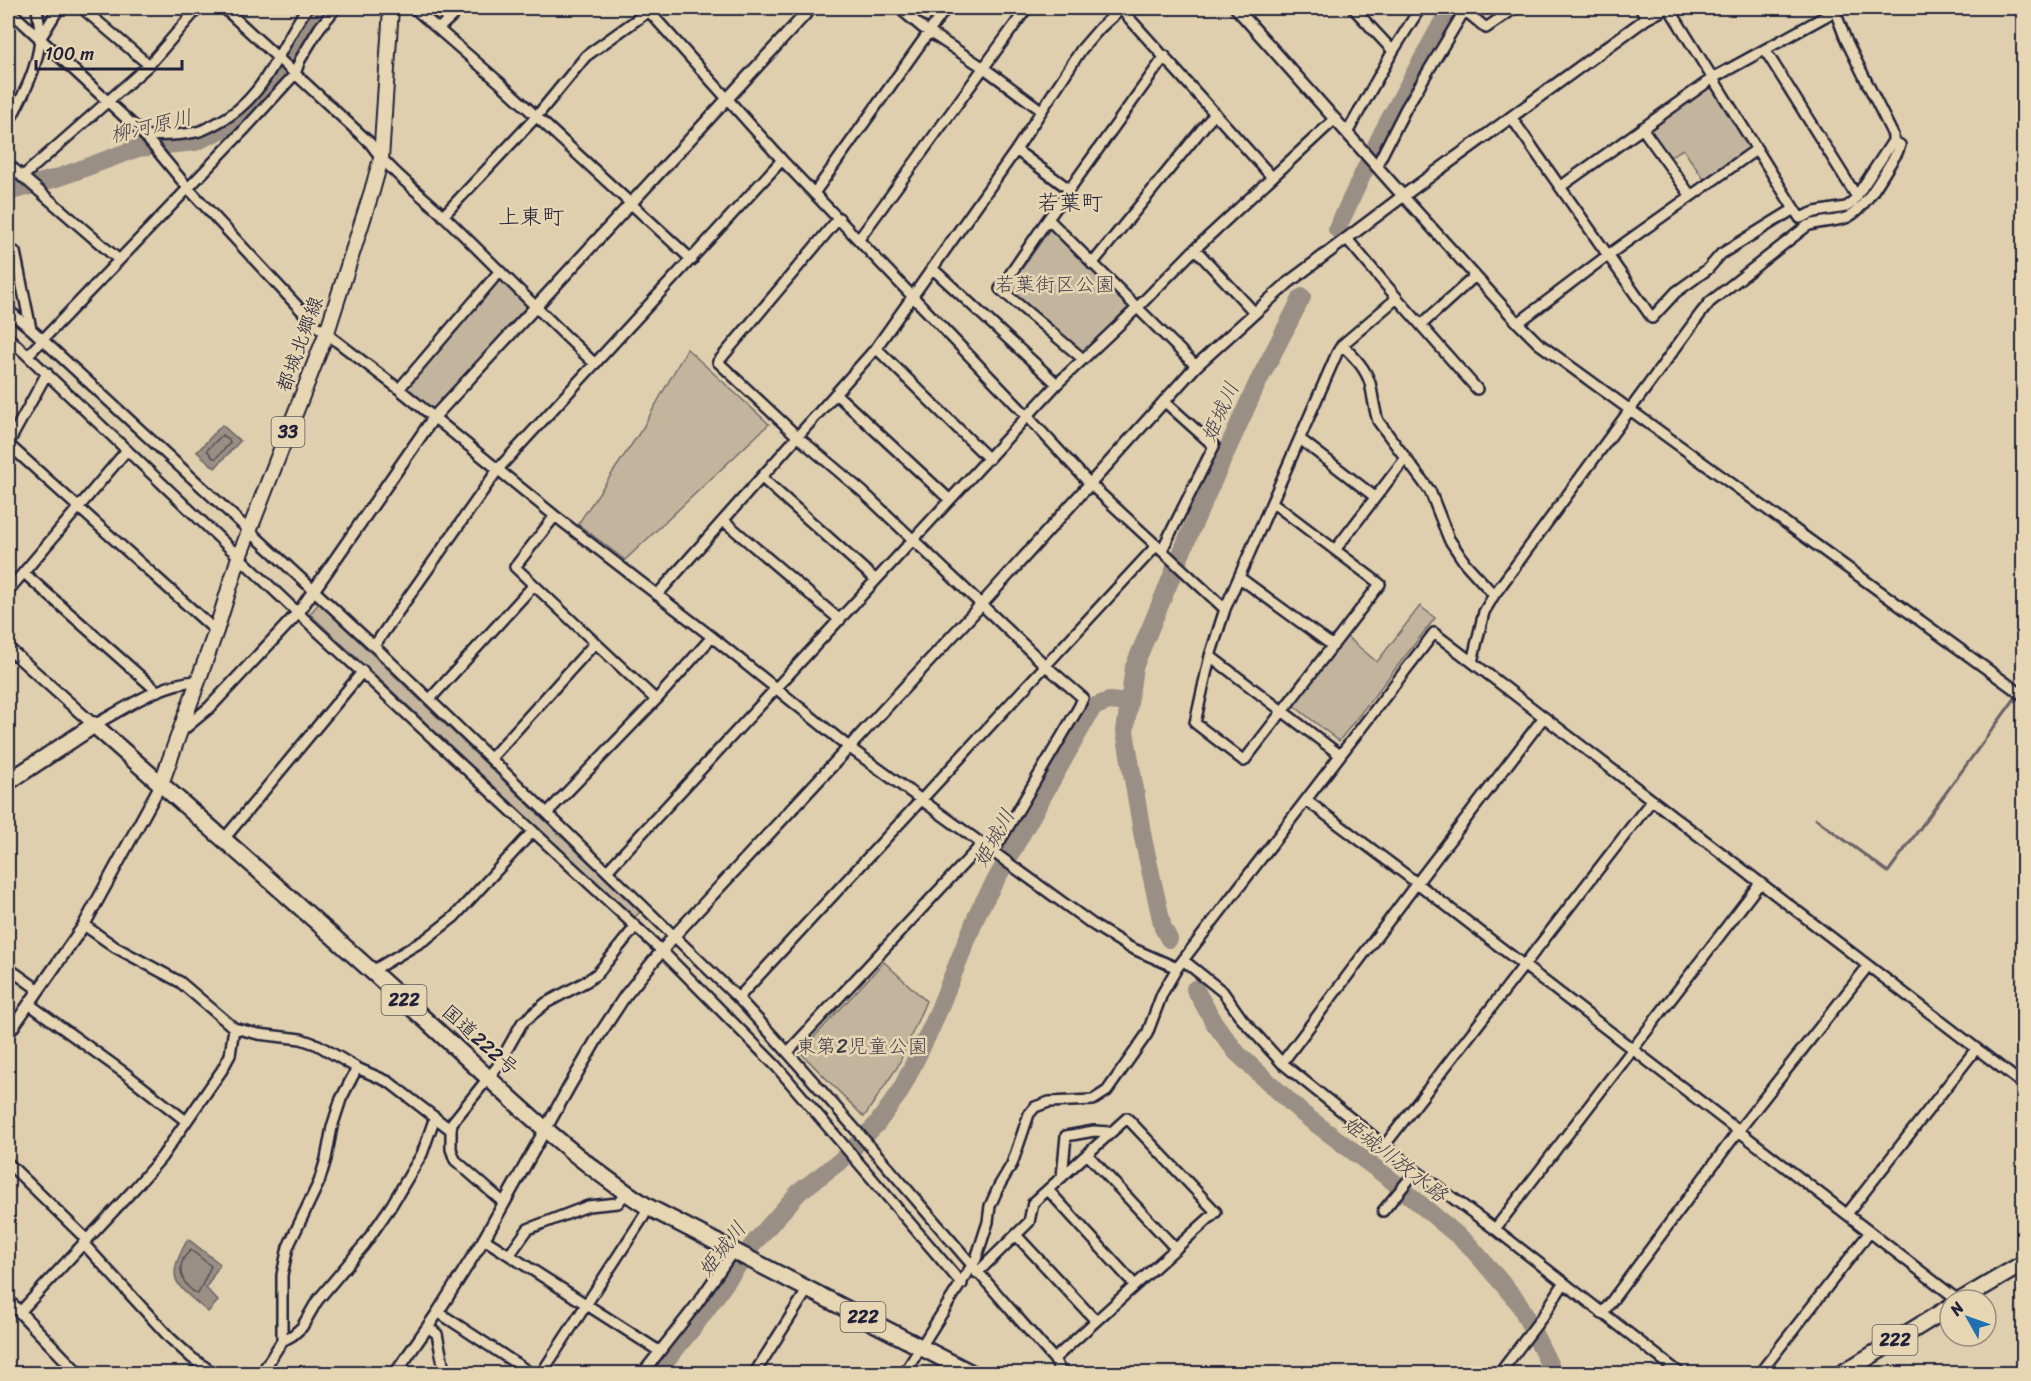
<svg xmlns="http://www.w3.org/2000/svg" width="2031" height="1381" viewBox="0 0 2031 1381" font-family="Sriracha,'Klee One',sans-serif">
	<rect width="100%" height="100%" fill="#dfcfae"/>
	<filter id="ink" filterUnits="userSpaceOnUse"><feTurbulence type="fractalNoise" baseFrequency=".0167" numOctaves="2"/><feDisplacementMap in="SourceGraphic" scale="12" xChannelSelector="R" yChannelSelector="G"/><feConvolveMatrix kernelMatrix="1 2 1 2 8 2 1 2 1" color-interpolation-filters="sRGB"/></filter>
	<g filter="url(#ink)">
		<path fill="#c3b59d" stroke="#726c6c" stroke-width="1.5" d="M1708,86L1713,88L1749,144L1748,150L1705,181L1683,149L1668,158L1650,132L1651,127Z
			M1050,229L1129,307L1082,353L1007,290Z
			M498,280H501L526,304V307L434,408H430L405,389V385Z
			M687,349L769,424L625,560L578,524L642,429Z
			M319,603L640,912L634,918L310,614Z
			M1420,606L1435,618L1339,741L1293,705L1346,636L1377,662Z
			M884,962L926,1001L898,1066L864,1117L800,1052Z"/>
		<path fill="#9a8f84" stroke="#6a6367" stroke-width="1.5" d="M222,425L240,441L215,468L197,452Z
			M188,1239L220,1264L206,1288L218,1301L208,1312C175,1284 164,1281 188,1239Z"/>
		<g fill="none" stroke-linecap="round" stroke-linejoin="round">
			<path stroke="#524e58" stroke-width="1.5" d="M222,435L229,439L230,443L216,458H213L207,450Z
				M191,1250L211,1266L198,1294C180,1285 174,1264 191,1250Z"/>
			<path stroke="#6a6367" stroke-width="3" d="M1816,819L1888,872L2024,686"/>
			<path stroke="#9a8f84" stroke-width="18" d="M8,192L60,177L138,148L195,142L221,130L242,117L266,94L285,65L309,17L317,8
				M1337,229L1382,133L1450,8
				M1169,939L1163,928L1143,838L1125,731L1134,667L1194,523L1257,384L1302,297
				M1195,989L1215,1024L1237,1053L1303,1114L1390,1179L1469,1245L1519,1303L1554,1374
				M655,1374L696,1324L754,1243L799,1192L839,1162L876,1125L900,1092L933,1024L979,910L1093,707L1109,701L1129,703"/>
			<defs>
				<path id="minor" d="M82,8L149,65
					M224,8L370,143C390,172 420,193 445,217C495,266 544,316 595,364
					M414,8L499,82L692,260
					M646,8L782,160L1027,416L1091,485L1225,609
					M899,8L923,28L984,68L1041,110
					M1120,8L1272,177
					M1353,8L1393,51
					M1462,8L1486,28L1515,8
					M1640,8L1647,18
					M1669,8L1794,209
					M8,9L145,136L188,188L314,324L399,389L555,516L712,637L850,748L1095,926L1129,947L1177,968
					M438,29L461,8
					M40,39L59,8
					M1765,50L1857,197
					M1165,56L1048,219L1196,366
					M1511,117L1652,318L1676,292L1708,269L1721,254L1794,209L1800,218L1815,212L1846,207L1852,203L1889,147L1893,141V135L1846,40L1835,11
					M8,124C22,97 37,71 40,40C41,30 38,18 37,8
					M1642,128L1691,196
					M1347,133L1393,51L1420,8
					M145,136C161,135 180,136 196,132C203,131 211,126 217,123C266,99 278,49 307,8
					M1893,141L1900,145L1897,153C1885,170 1866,209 1848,217C1836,222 1820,221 1807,226L1710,302L1701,313L1494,595L1484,612L1472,662L2024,1085
					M1016,150L1069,189
					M8,164L119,260
					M1377,165L1406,108L1466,8
					M22,177L149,65L198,8
					M1560,187L1713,78L1835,11L1834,8
					M815,192L946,8
					M1403,196L1518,323L1538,343L2024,696
					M443,216L536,117L586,56L653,8
					M839,218L718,362L798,437L863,492L1046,666L1083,698L1079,707L994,851
					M1048,219L1000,289L1083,359
					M859,239L1027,8
					M1195,249L1255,313
					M15,252L31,329
					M1092,264L1215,113
					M932,268L1057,384
					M1397,298L1477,389
					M8,310L31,329L374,646L738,998C847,1115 948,1240 1054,1359L1062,1374
					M1518,323L1608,255L1757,149
					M1421,325L1475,276
					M8,337L298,613L662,951L776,1066L962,1284
					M1342,345C1353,356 1365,367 1370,383C1373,396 1374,409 1378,421L1430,491L1449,539L1465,563L1494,595
					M876,348L989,459
					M28,355L244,130L295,74L300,60L320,27L336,8
					M399,389L499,272
					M836,394L950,500
					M1300,439L1375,497
					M8,444L216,631
					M8,444L47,373
					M762,478L876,580
					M1273,503L1380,584L1244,761L1195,723L1210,656L1225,609L1337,353L1342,345L1397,298L1347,239
					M724,521L840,620
					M1162,550L1214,446L1164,401
					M1335,550L1405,459
					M24,573L157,691
					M1240,578L1333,646
					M534,585L656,700
					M8,591L127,450
					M657,595L876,348L1016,150L1081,50L1100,28L1122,8
					M374,646L499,468L782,160
					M1210,656L1340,755
					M430,699L534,585L515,567L555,516
					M94,725C126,708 160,683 197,681
					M491,758L595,643
					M1306,800L1417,883L1958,1300
					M547,813L656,700L712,637
					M224,839L363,671
					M607,871L1057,384L1137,308L1195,249L1335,119
					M84,925L115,947L180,982L234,1028L258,1034L301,1039L318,1045L357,1068L389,1082L451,1130L452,1123L497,1067L522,1023L546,1003L587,981L598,973L635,927
					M1183,960L1223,992L1242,1019L1282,1063L1416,1171L1495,1229L1681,1374
					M8,968L39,990
					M372,971L426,939L454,917L533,831
					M738,998L1157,545
					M29,1004L126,1074L186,1121
					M788,1052L983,843
					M1282,1063L1417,883L1544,717
					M451,1130V1149L455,1160L504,1203
					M1384,1146L1652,800
					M1087,1154L1176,1249
					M8,1163L86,1239
					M1062,1177L1066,1136L1094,1131L1110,1132
					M1048,1190L1135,1285
					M1383,1211L1416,1171
					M1847,1214L1976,1049
					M1495,1229L1760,883
					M1016,1235L1096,1321
					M484,1239L659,1351
					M83,1243L170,1338L192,1358L215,1374
					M510,1254L528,1229L588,1206L618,1203L626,1193
					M977,1273L1029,1222L1033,1203L1127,1118L1216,1212L1054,1359
					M20,1312L135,1188L161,1158L222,1070L230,1055L234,1028
					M438,1312L532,1374
					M1602,1314L1739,1130L1868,966
					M428,1327L437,1334L445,1374
					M282,1341V1275L288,1247L319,1182L326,1159L332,1127L341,1099L357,1068
					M261,1374L282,1341L293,1335L302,1327L317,1301L364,1245L391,1206L422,1154L435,1117
					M541,1374L644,1216L648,1207
					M642,1374L697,1304L734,1250
					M754,1374L808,1289
					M904,1374L976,1259L988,1222L990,1206L999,1186L1012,1164L1029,1114L1035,1107L1049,1102L1093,1100L1107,1091L1147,1034L1162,994L1177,968L1434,633L1472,662
					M1499,1374L1543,1316L1564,1283
					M1759,1374L1870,1232"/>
				<path id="tertiary" d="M1236,8L1403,196
					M8,648L94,725
					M180,732L210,707L298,613L434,417L811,8
					M8,1034L84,925L161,784
					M8,1300L79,1374
					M395,1374L438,1312L484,1239L569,1087L598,1037L625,996L674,936L981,605L1196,366L1289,282L1403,196L1647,18L1666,8"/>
				<path id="primary" d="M161,784L216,631L239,557L327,332L372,191L381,159L391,8"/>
				<path id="trunk" d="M8,782L94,725C199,818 305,910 409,1005C486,1074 560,1151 648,1207L973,1374
					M1961,1300L2024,1263
					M1841,1374L1950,1307"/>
			</defs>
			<use href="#minor" stroke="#22223b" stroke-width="14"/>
			<use href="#tertiary" stroke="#22223b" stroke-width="15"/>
			<use href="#primary" stroke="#22223b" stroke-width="18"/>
			<use href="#trunk" stroke="#22223b" stroke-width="20"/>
			<use href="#minor" stroke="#e7d6b3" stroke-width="9"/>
			<use href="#tertiary" stroke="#e7d6b3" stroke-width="10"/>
			<use href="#primary" stroke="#e7d6b3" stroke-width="14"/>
			<use href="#trunk" stroke="#e7d6b3" stroke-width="15"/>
		</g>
	</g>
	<g text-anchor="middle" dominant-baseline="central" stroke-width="5" stroke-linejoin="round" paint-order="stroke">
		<g fill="#e7d6b3" stroke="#5d585f" stroke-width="1.5">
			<rect x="271.5" y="417" width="33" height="30" rx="4.5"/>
			<rect x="381.5" y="985" width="45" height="30" rx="4.5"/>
			<rect x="840.5" y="1302" width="45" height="30" rx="4.5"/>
			<rect x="1872.5" y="1325" width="45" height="30" rx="4.5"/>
		</g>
		<g font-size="18" font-weight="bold" fill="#22223b">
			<text x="288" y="432">33</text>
			<text x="404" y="1000">222</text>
			<text x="863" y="1317">222</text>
			<text x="1895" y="1340">222</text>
		</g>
		<g font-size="20" fill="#423f4f" stroke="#e7d6b3">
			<text x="1055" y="284">若葉街区公園</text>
			<text x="862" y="1046">東第2児童公園</text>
		</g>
		<g font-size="20" fill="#22223b" stroke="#e7d6b3">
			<text transform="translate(300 344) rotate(-70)">都城北郷線</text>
			<text transform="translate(480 1040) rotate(42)">国道222号</text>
		</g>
		<g font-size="21" font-style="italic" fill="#464351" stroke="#e7d6b3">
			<text transform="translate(151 126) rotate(-13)">柳河原川</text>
			<text transform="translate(1220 412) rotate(-66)">姫城川</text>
			<text transform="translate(994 838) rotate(-61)">姫城川</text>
			<text transform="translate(1395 1159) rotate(38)">姫城川放水路</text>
			<text transform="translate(722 1249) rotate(-52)">姫城川</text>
		</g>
		<g font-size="22" fill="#22223b" stroke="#e7d6b3">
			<text x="1070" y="202">若葉町</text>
			<text x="531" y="216">上東町</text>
		</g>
	</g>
	<rect width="2031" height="1381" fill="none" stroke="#e7d6b3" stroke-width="30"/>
	<rect x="15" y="15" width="2001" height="1351" fill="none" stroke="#22223b" stroke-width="2" filter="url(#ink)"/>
	<g transform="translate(1968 1318) rotate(310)"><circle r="28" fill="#e7d6b3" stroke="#988e83" stroke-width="1.5"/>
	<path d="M0-4.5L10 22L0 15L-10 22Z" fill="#1f6fb2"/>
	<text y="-9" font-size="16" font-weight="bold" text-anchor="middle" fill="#22223b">N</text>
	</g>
	<path d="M36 60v9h146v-9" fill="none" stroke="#22223b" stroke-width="3"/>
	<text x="45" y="60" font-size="18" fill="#22223b" stroke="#e7d6b3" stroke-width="4.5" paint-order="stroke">100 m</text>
</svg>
